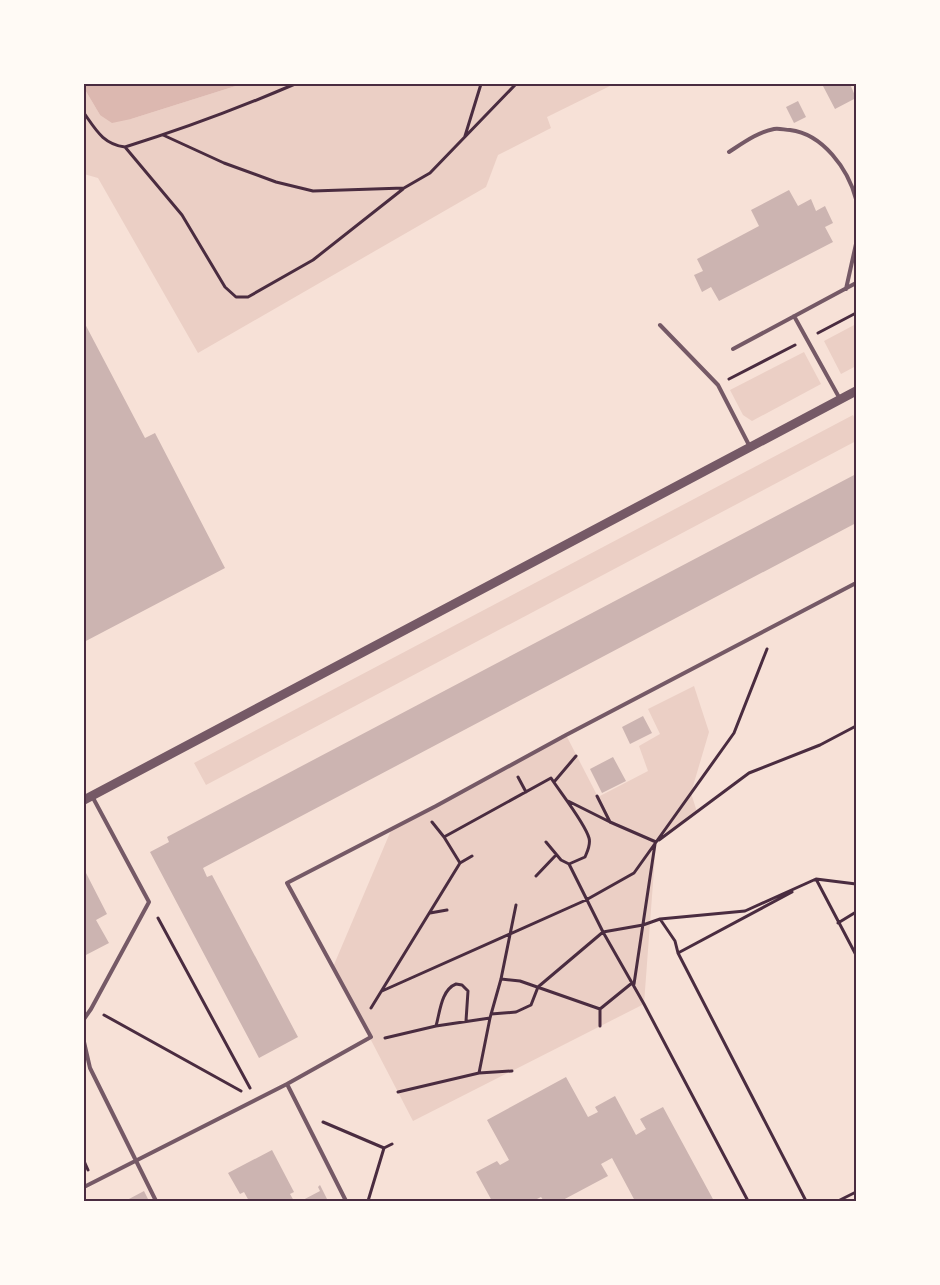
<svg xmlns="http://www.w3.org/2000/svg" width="940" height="1285" viewBox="0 0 940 1285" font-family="'Open Sans',sans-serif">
	<rect width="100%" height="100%" fill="#f7e1d7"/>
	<path fill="#ebcfc5" d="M242,84H614L547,117L551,128L498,155L486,187L198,353L98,178L84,174V88L100,115L131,119Z
		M856,324V366L841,374L824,341Z
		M804,352L821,384L752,421L743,415L730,390Z
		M853,415L856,421V441L206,785L194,763Z
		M694,686L709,732L691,793L697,812L656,842L644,1004L413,1121L333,967L392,828L566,735L598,797L648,771L639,746L660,734L648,709Z"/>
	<path fill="#dcb8b0" d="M84,84H242L131,119L112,123L100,115L84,88Z"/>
	<path fill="#ccb4b1" d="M829,84H850L856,98L835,109L823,86Z
		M798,101L806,117L794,123L786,107Z
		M789,190L798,206L811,199L816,211L825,206L833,223L825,227L833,242L719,301L711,287L702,292L694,275L703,271L697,259L759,226L751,210Z
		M84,322L145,438L155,433L225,568L84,642Z
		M856,474V523L203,868L207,877L212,875L298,1037L259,1058L150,852L169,842L167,837Z
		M643,716L652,733L630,744L622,727Z
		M613,757L626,781L602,793L590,769Z
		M86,873L107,914L96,920L109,943L84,956V874Z
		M566,1077L588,1117L598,1112L595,1107L615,1096L636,1135L646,1129L640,1119L663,1107L714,1201H635L612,1158L601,1164L608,1176L561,1201H544L541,1197L533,1201H492L476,1172L497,1161L500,1165L509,1160L487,1120Z
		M272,1150L294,1192L290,1194L294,1201H249L244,1192L240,1194L228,1173Z
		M320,1185L328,1201H301L320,1191L318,1187Z
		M144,1191L149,1201H130L129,1199Z"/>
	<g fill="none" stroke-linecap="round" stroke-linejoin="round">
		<path stroke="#4a2c40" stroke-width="3" d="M84,113C96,130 103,144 125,147C183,129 239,108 295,84
			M163,135L224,163L276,182L313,191L404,188L430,173L516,84
			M465,136L481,84
			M125,147L182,215L225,287L236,297H248L313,260L403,189
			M818,333L856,313
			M729,379L795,345
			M518,777L526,792
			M554,782L576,756
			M597,796L610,822
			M568,801L610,822L656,842
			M432,822L444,837
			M659,840L749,773L820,745L856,726
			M460,863L444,837L551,778C560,792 585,823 589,838C591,845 587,852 585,857L569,864L561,860L546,842
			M569,864L603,932L644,1004L748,1201
			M536,876L556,855
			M815,880L816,879L856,955
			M430,913L447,910
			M158,918L250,1088
			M660,919L675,941L678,953L806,1201
			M838,923L856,912
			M678,953L792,892
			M501,979L520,981L600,1009
			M634,984L655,844
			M382,991L586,900L634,873L734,733L767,649
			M371,1008L460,863L472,856
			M600,1009L632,983
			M600,1009V1026
			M491,1014L516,1012L531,1005L538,987L603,932L643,925L660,919L745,911L816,879L856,884
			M104,1015L241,1091
			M436,1026C440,1012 441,990 456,984L462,985L468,991L466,1021
			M385,1038L436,1026L490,1018
			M479,1073L490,1018L501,979L516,905
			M398,1092L479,1073L512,1071
			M323,1122L384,1148L368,1201
			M384,1148L392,1144
			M84,1161L88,1170
			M838,1201L856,1192"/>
		<path stroke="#755966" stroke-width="4" d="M729,152C743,143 758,132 774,129C779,128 785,130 790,130C823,134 848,169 856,199
			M846,289L856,244
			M794,316L840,399
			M660,325L718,385L750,447
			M733,349L856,283
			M84,1019L91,1009L149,902L92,796
			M84,1042L90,1068L156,1201
			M287,1084L346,1201
			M84,1187L287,1084L371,1037L287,883L436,806L566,735L856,583"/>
		<path stroke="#755966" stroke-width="9" d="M84,800L856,391"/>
	</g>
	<rect width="940" height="1285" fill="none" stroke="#fffaf5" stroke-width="170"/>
	<rect x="85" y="85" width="770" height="1115" fill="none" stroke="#4a2c40" stroke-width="2"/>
</svg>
